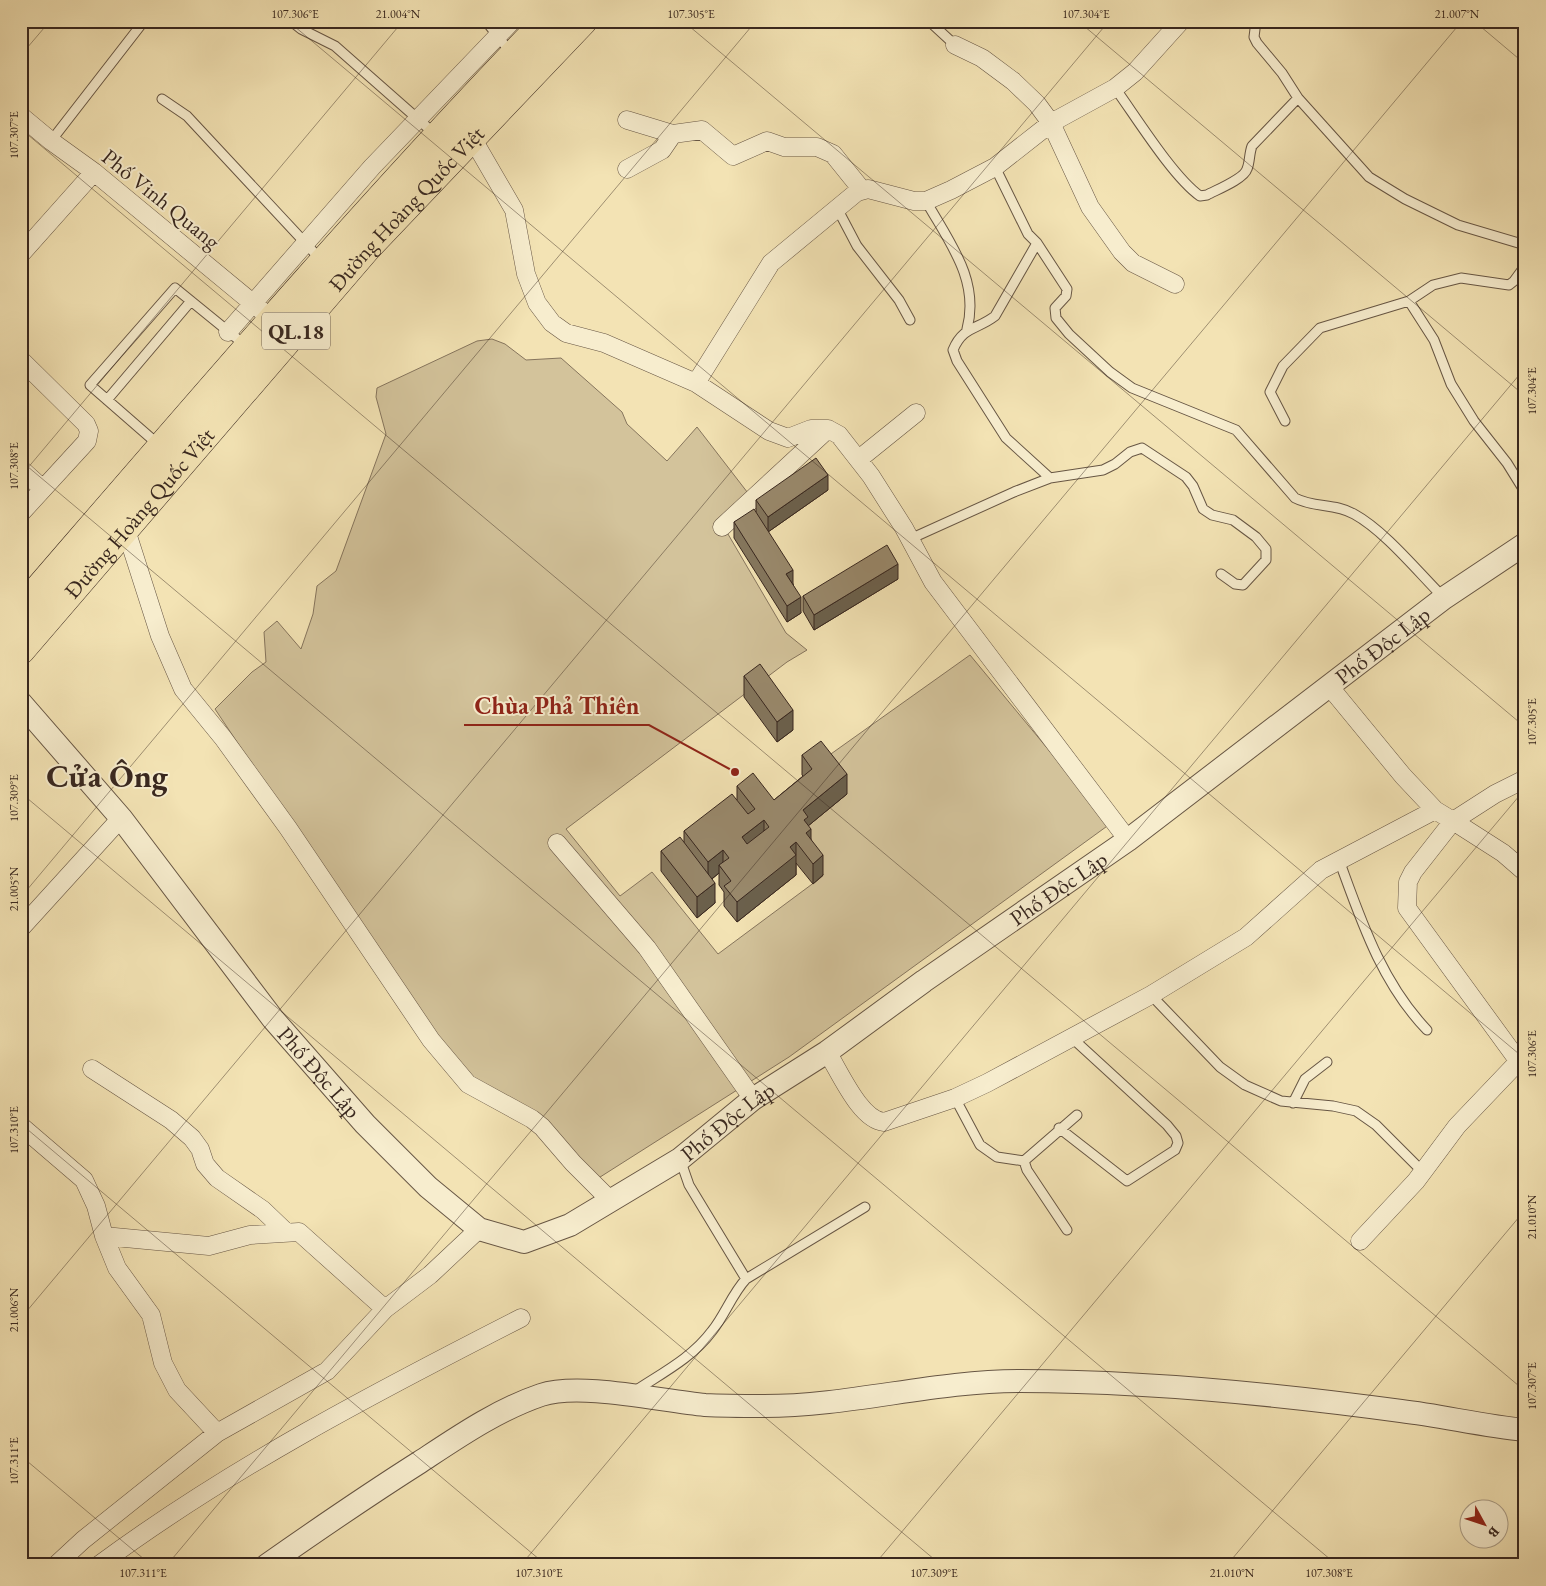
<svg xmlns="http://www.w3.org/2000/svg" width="1546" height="1586" viewBox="0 0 1546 1586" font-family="'EB Garamond',serif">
	<rect width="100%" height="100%" fill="#f3e3b4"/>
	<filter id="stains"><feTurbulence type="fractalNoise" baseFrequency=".004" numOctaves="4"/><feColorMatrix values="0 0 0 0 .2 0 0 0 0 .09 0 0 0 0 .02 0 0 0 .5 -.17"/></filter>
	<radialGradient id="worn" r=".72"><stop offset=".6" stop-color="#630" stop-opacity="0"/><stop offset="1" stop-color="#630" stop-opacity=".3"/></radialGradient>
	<path fill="#d3c39b" stroke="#86755d" d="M492,339L505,344L526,360L561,358L622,412L627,424L667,461L697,427L751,497L725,529L786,633L807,650L787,662L566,829L620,896L652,872L718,954L823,876L803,830L821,761L970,655L1110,824L789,1057L597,1179L475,1082L448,1053L377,952L215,709L252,672L266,662L264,632L277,621L301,649L313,614L317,586L336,571L386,434L376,397L377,388L477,341Z"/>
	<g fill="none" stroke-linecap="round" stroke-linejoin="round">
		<defs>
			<path id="service" d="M291,21L301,29L335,46L436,135
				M486,21L511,53
				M929,21L955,45
				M1256,21L1254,37L1257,43L1282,73L1298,98L1369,177L1405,199L1458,225L1525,245
				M1115,88C1136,117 1173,177 1200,196L1207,195C1216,190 1244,179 1247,169C1250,162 1249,154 1252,146L1298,98
				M162,99L187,116L322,261
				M51,141L144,21
				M995,167L1028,234L1037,243L1067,289L1066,296L1055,308L1056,318L1069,334L1110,372L1132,388L1236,430L1295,498C1314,508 1335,503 1354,514C1385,531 1418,572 1444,598
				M926,201C949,242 980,280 967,329
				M837,208L857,246L899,300L910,320
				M1037,243L995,316C977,330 963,326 953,350L957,361L1006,438L1050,478
				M1409,301L1434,340L1451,384L1474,421L1507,463L1525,492
				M107,400L191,301
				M1285,421L1270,392L1283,366L1320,328L1409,301L1433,285L1461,278L1509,285L1514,281L1525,266
				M160,446L90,385L175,288L245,345
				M910,539L1014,492L1050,478L1103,470L1115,464L1130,452L1142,448L1186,477L1193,486L1203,509L1212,515L1233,520L1256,537L1266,549V560L1243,585L1235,584L1221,574
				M1339,860C1361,920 1381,982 1427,1030
				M1151,995L1220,1067L1245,1085L1281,1101L1333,1106L1356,1111L1376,1125L1423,1172
				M955,1098L980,1145L997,1157L1024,1161L1027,1170L1067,1230
				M1293,1103L1305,1079L1327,1062
				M1059,1128L1127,1181L1175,1150L1178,1143L1176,1136L1167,1125L1071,1037
				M680,1159L689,1185L746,1279
				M1024,1161L1077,1115
				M635,1391C662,1373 692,1358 712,1331C725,1315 732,1294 746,1279L865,1207"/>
			<path id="minor" d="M955,45L982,58L1013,81L1037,104L1051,123L1090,207L1122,252L1133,263L1175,284
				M21,116L51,141L94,172L261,310
				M627,120L673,134L702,130L733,156L767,141L784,147H817L833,154L862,190
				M471,136L514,210L526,274L537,303L552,323L566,333L604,343L696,383L769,431L788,438L811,429H828L839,435L871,476L904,528L933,582L1128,840
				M627,169L662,150L673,134
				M21,254L94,172
				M228,332L372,167L512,21
				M21,360L86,424L89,431L87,441L21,513
				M696,383L771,263L857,192L868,189L914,201H926L951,190L995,167L1051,123L1115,88L1135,72L1181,21
				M859,459L916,413
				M21,469L43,489
				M722,527L828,429
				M126,530L160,636L183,689L223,738L288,828L431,1040L468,1084L532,1119L542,1127L573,1163L610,1200
				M1329,686L1403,776L1435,810L1453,821L1413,872L1408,882L1407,908L1525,1070
				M1453,821L1503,853L1525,872
				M1453,821L1495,794L1525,779
				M557,843L647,948L753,1099
				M21,928L121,818
				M827,1052C840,1072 860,1120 884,1122L955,1098L987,1083L1151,995L1246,937L1321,870L1435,810
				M92,1069L171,1120L192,1138L200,1149L205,1164L217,1178L263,1210L286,1232
				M21,1126L84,1180L96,1206L104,1236L209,1246L250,1235L299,1232L385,1309
				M104,1236L117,1268L151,1315L163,1363L177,1390L217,1433
				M1360,1241L1416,1181L1457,1126L1518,1062
				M56,1565L83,1540L217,1433L327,1371L385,1309L430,1275L479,1229
				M99,1565C230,1468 376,1392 521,1318"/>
			<g id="tertiary">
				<path id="s1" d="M21,703L121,818L273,1019L365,1124L428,1187L479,1229L524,1242L570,1225L680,1159L753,1099L827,1052L924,981L1128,840L1444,598L1525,544"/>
				<path d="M267,1565C317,1530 368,1495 420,1462C458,1437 497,1410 541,1395C580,1382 661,1401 705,1405C724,1406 744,1406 764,1406C850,1406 934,1381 1020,1381C1147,1381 1275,1394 1401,1411C1443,1416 1483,1426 1525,1430"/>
			</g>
			<g id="trunk">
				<path d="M21,609C193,410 363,210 546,21"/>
				<path id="s2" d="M21,650L366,249L583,21"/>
			</g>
		</defs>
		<use href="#service" stroke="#675644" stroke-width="11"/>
		<use href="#minor" stroke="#675644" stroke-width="19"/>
		<use href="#tertiary" stroke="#675644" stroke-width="24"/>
		<use href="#trunk" stroke="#38271f" stroke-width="29"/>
		<use href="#service" stroke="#f7edce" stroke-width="9"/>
		<use href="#minor" stroke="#f7edce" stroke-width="18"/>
		<use href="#tertiary" stroke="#f7edce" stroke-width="22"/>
		<use href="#trunk" stroke="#f3e3b4" stroke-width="28"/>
	</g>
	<path fill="#84765d" stroke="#38271f" d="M828,490L768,532L793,584L801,613L787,622L734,538V522L756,512V500Z
		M898,579L814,630L803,611V596Z
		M744,676L793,730L777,742L744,697Z
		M802,755L847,794L808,826L811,840L823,875L813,884L796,863V875L737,922L724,906V892L719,885V873L712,879L715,903L697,918L661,871V851L684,843V831L737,800V786L774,800L803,776L802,775Z"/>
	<path fill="#6b604c" stroke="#38271f" d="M828,475V490L768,532V517Z
		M898,564V579L814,630V615Z
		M793,570V585L786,574Z
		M801,597V613L787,622V606Z
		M793,710V730L777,742V722Z
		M847,774V794L808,826L811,829V849L804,840L803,810Z
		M764,820V840L742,857V837Z
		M796,842V875L737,922V902L790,847Z
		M723,850V870L719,865V873L708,882V862Z
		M823,855V875L813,884V864Z
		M715,883V903L697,918V897Z"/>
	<path fill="#99896c" stroke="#38271f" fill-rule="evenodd" d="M816,458L828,475L768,517L756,500Z
		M754,509L793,570L786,574L801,597L787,606L734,522Z
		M887,545L898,564L814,615L803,596Z
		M760,664L793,710L777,722L744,676Z
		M821,741L847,774L803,810L808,817L804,820L811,829L806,833L823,855L813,864L796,842L790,847L796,855L737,902L724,886L731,881L719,865L729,858L723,850L708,862L684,831L732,794L748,814L755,809L737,786L753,773L774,800L812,769L802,755ZM764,820L769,827L747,844L742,837Z
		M680,837L715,883L697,897L661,851Z"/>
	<path fill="none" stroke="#38271f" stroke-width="1" stroke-opacity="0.45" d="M288,21L1525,1059M683,21L1525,727M1078,21L1525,396M1474,21L1525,64M21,55L50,21M21,129L1525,1391M21,461L1337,1565M21,476L403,21M21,793L941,1565M21,897L756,21M21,1124L546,1565M21,1318L1109,21M21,1456L151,1565M167,1565L1462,21M521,1565L1525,368M874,1565L1525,789M1227,1565L1525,1210"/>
	<g text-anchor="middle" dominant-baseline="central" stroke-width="4" stroke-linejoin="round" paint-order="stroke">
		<rect fill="#f7edce" stroke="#716254" stroke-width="1" x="262" y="312.5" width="68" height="37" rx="4"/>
		<g font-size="21" font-weight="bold" fill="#38271f">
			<text x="296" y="331">QL.18</text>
		</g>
		<g font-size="22" fill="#38271f" stroke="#f7edce">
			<text transform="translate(161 199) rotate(39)">Phố Vinh Quang</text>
			<text stroke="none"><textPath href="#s2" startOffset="586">Đường Hoàng Quốc Việt</textPath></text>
			<text stroke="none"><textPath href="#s2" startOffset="181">Đường Hoàng Quốc Việt</textPath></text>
			<text stroke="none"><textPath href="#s1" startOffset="1794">Phố Độc Lập</textPath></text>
			<text stroke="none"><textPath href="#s1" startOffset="1389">Phố Độc Lập</textPath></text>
			<text stroke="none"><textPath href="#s1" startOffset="475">Phố Độc Lập</textPath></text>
			<text stroke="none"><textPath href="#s1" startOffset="984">Phố Độc Lập</textPath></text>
		</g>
		<g font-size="32" font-weight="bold" fill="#38271f" stroke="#f7edce">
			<text x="107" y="776">Cửa Ông</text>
		</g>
	</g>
	<path fill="none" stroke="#8f2418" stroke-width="2" d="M735 772L649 725H464"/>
	<circle fill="#8f2418" stroke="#f7edce" stroke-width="2" cx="735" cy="772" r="5"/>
	<g font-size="24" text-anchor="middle" font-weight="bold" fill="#8f2418" stroke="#f7edce" stroke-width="4" stroke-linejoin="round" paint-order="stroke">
		<text x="557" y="714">Chùa Phả Thiên</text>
	</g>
	<rect width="1546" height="1586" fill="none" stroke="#f3e3b4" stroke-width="55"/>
	<g transform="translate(1484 1524) rotate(130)"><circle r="24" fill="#f7edce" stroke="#ab9e88"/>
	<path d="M0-4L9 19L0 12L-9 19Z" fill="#8f2418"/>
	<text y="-8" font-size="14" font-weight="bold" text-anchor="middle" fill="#38271f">B</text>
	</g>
	<rect x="28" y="28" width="1490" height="1530" fill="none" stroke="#38271f" stroke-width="2"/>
	<g font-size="12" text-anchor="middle" fill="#38271f">
		<text x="295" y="18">107.306°E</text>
		<text x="398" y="18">21.004°N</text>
		<text x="691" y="18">107.305°E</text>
		<text x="1086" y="18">107.304°E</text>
		<text x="1457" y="18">21.007°N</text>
		<text transform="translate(14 135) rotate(-90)" y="4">107.307°E</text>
		<text transform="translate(1532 391) rotate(-90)" y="4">107.304°E</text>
		<text transform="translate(14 466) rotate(-90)" y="4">107.308°E</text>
		<text transform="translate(1532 722) rotate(-90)" y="4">107.305°E</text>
		<text transform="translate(14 798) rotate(-90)" y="4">107.309°E</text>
		<text transform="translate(14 889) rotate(-90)" y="4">21.005°N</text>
		<text transform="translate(1532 1054) rotate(-90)" y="4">107.306°E</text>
		<text transform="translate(14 1130) rotate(-90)" y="4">107.310°E</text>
		<text transform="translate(1532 1217) rotate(-90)" y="4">21.010°N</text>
		<text transform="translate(14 1310) rotate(-90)" y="4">21.006°N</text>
		<text transform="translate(1532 1386) rotate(-90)" y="4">107.307°E</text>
		<text transform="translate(14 1461) rotate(-90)" y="4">107.311°E</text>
		<text x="143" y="1577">107.311°E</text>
		<text x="539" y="1577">107.310°E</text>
		<text x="934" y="1577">107.309°E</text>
		<text x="1232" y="1577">21.010°N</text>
		<text x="1329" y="1577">107.308°E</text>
	</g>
	<rect width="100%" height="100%" filter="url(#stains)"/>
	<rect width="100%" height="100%" fill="url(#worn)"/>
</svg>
